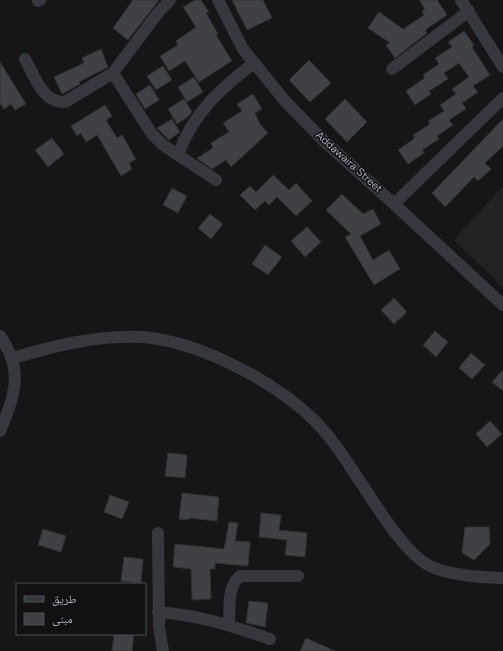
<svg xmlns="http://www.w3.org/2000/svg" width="503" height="651" viewBox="0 0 503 651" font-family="Figtree,'Noto Naskh Arabic',sans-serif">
	<rect width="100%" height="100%" fill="#161618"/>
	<path fill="#222225" d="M503,186V287L454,240Z"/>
	<path fill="#404145" stroke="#303034" d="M133,0H159L128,40L113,28Z
		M195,0H201L209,12L206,13L218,34L216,35L232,61L199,82L185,61L169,71L160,56L178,45L176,41L196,27L183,7Z
		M232,0H263L272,18L247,30Z
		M419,0H437L447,15L425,30L427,33L395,58L386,45L390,43L368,28L379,12L403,29L424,15L422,11L425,9Z
		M464,31L474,45L472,47L490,75L473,86L478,92L462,103L466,109L449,120L453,125L437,136L439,139L422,150L424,153L408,164L398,150L415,138L413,135L430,124L428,121L444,111L440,105L456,94L452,89L469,77L459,63L444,73L448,79L429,91L431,94L415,105L406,91L425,78L423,75L439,64L435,58L452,47L448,42Z
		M101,49L108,67L79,82L80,84L62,94L54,77L84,63L82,58Z
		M309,60L331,83L310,102L289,80Z
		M0,62L26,104L15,110L11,104L4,109L0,103Z
		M163,66L172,80L156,90L147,76Z
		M194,77L203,92L187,102L178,87Z
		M150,85L159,100L145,109L136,94Z
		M253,94L262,109L255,113L260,124L268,133L231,167L226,160L212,169L198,159L197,158L213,148L211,143L229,132L223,123L242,111L237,104Z
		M184,99L192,112L189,116L177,124L168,109Z
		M345,99L367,122L347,142L325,119Z
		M105,105L112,116L106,120L117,138L122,135L136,159L129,163L132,169L121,176L97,135L86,142L81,133L77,136L71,126Z
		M172,119L180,132L169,140L157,128Z
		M503,119V146L485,163L491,169L478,181L474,177L445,207L432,193Z
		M52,138L64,154L48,167L35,150Z
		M273,175L289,190L296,183L312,201L296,216L277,197L269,205L265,201L255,210L240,195L250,186L256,192Z
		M172,188L187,196L178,213L163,205Z
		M342,194L363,214L373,209L381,224L360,236L373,260L389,250L400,269L374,285L345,237L351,234L326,210Z
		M210,214L223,224L211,239L198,228Z
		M307,227L321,242L305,257L291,241Z
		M265,245L282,257L268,275L252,264Z
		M394,298L407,312L394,324L381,310Z
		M435,331L448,342L436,357L423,345Z
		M471,353L485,365L472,379L459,368Z
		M503,370V391L492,382Z
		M490,421L502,434L487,447L476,434Z
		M168,453L187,455L185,478L165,476Z
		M182,493L219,497L217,521L189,518L188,520L179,519Z
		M110,495L129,502L122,519L104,512Z
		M261,513L281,515L279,530L307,533L305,557L285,555L287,540L259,537Z
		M229,522L238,523L235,541L250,542L248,566L215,563V569H210L211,599L192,600L191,569L173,567L175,544L224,549Z
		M465,527H489L490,544L474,560L462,553Z
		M43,529L66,536L61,552L38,545Z
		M124,557L143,559L141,583L121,581Z
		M249,601L268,603L265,627L246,623Z
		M114,634H134L132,651H112Z
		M306,638L335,651H300Z"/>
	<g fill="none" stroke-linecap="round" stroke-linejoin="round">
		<path stroke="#37383d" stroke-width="12" d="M218,0L243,49L285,101L324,141L394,204L503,305
			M461,0L503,67
			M38,1L40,0
			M25,59C34,75 43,104 65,102L113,73L157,14L170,0
			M392,69L469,11
			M113,73L152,134L163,145L216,180
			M178,155C193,113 220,89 254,63
			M394,204L503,98
			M0,336C24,370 15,395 0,431
			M13,358C54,346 97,335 141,337C199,341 274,381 315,421C331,437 345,458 357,477C374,501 405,556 432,567C454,576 480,577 503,578
			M158,533L159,627L163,651
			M158,612C198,615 233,626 270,639
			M229,624C230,607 227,587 240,576H298"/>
	</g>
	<g text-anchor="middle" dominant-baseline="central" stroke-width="3" stroke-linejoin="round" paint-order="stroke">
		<g font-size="11" fill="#a8adb8" stroke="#111113">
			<text transform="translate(349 162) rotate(42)">Addawaira Street</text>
		</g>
	</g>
	<rect x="16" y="583" width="130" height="52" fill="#111113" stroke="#4d4f55"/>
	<rect x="24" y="596" width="20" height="6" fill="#37383d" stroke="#4d4f55"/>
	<text x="52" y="603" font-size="12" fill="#a8adb8">طريق</text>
	<rect x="24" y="613" width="20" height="12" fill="#404145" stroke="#4d4f55"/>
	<text x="52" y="623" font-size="12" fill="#a8adb8">مبنى</text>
</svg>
